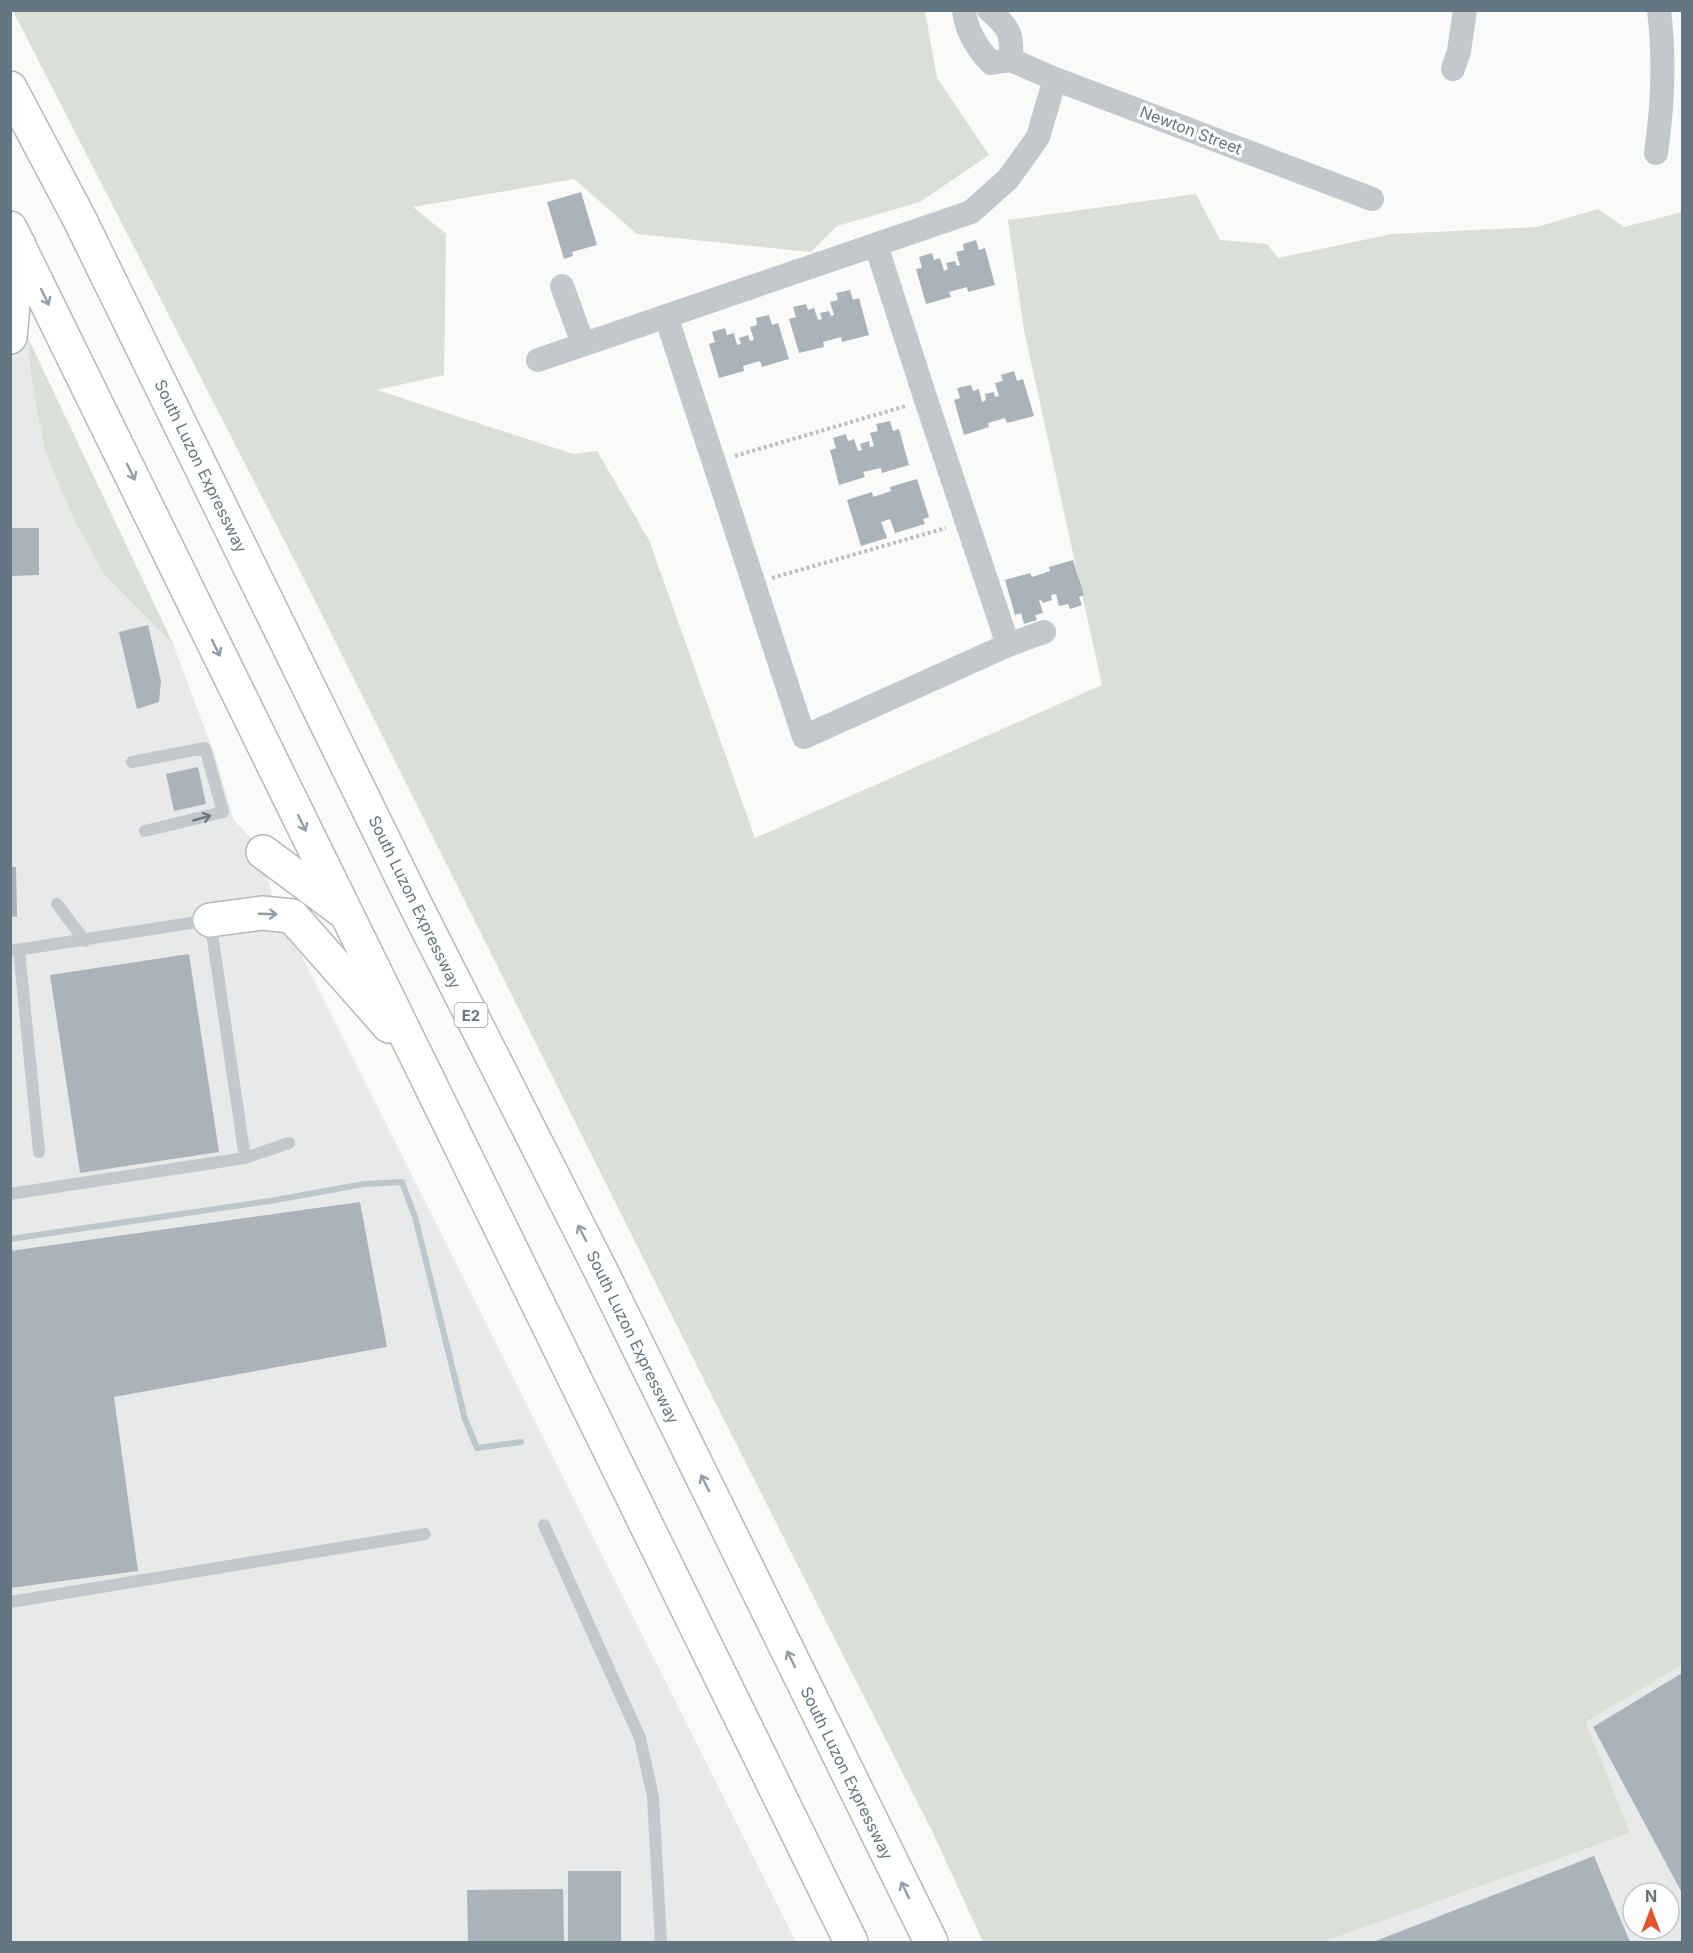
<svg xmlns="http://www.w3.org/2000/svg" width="1693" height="1953" viewBox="0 0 1693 1953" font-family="Inter,sans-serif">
	<rect width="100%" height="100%" fill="#fafaf8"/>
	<path fill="#e8e9e9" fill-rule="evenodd" d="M10,311L28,338L173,644L215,756L234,820L263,852L272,896L796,1942H11Z
		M1682,1665V1942H1323L1629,1833L1586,1722ZM1633,1893H1669V1929H1633Z"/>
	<path fill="#dadfd7" d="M13,11H925L937,78L989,155L920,202L837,226L811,252L637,234L574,179L413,207L446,234L444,375L377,390L573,454L597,451L649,540L755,838L1102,685L1024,330L1008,220L1196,194L1220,240L1267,244L1278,258L1392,234L1537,227L1598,209L1624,227L1682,212V1665L1586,1722L1630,1833L1323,1942H983L932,1831L713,1398L304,579Z
		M28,338L157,610L173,644L105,575L74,519L45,451L32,384Z"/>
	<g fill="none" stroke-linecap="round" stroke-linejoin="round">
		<path stroke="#bbc7cb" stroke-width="6" d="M10,1239L270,1201L364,1184L402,1182L415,1217L465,1419L477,1448L521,1442"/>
	</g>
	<path fill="#aab3b9" d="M581,192L597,245L572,252L573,256L564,259L547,202Z
		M976,240L979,250L985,248L995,285L968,292L967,287L949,292L951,297L926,304L916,269L922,268L919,257L932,253L934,260L940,258L944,271L948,269L946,263L955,261L957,266L960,265L956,252L964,250L963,244Z
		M850,290L853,300L859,298L869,335L842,342L841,337L823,342L824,347L799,353L789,319L796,317L793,307L806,304L808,310L814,308L818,320L822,319L820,313L829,311L831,316L834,315L830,302L838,300L836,293Z
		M769,315L772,325L778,323L789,359L762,367L760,361L743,366L744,371L719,378L709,344L715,342L712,332L725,328L727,335L734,333L737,345L741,344L739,338L748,335L750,341L754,340L750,327L757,325L756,318Z
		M1014,371L1017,381L1023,379L1034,416L1007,423L1005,418L988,423L989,427L964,435L954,400L960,398L957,388L971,385L973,391L979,389L982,402L986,400L985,394L994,392L995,397L999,396L995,383L1003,381L1001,375Z
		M890,421L893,431L899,429L909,465L882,473L881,468L863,472L865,477L839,485L830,450L836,448L833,438L846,434L848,441L854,439L858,451L862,450L860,444L869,441L870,447L874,446L870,433L878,431L876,424Z
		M917,479L929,517L923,519L925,524L895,533L890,519L881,522L887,538L861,546L847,500L872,492L873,497L891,491L890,487Z
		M10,528H39V575L10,576Z
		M1073,560L1084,595L1079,597L1082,605L1070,609L1068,604L1059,606L1056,594L1051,595L1052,600L1043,603L1041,600H1039L1043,613L1035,615L1037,620L1024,624L1021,613L1015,615L1005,580L1030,573L1032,577L1050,571L1049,567Z
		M148,625L161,681L159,702L137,709L119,632Z
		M198,767L206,804L174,811L166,774Z
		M10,867H16L17,917L10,916Z
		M189,954L219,1152L80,1173L50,975Z
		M360,1202L387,1347L114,1397L138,1571L10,1588V1251Z
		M1682,1673V1893L1593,1727Z
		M1594,1856L1630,1942H1373Z
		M568,1871H621V1942H568Z
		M563,1889L564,1942H468L467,1890Z"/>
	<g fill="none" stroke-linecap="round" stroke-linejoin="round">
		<defs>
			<path id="motorway" d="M10,88L78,216L415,904L603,1275L931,1942
				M10,228L851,1942
				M10,337L19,245
				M263,852L341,910
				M210,920L262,913L292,916L389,1026"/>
		</defs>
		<use href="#motorway" stroke="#b4b9bd" stroke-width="36"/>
		<path stroke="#bbbfc2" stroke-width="4" stroke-dasharray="3 3" stroke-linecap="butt" d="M735,456L906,406
			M772,578L946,528"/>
		<path stroke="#c3c8cc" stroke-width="12" d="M132,762L205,748L223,812L145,831
			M57,904L85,941
			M19,950L39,1152
			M10,951L210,920L245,1158
			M10,1194L245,1158L289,1143
			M544,1525L640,1738L653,1797L661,1942
			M10,1602L425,1534"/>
		<path stroke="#c3c8cc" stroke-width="24" d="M964,10C966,31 977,48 991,63L1011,60L1055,79L1372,199
			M989,10C1010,28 1012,33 1011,60
			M1453,69L1459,51L1465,10
			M1656,153C1663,105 1665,59 1659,10
			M876,245L926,400L1008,645
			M562,286L583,344
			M666,316L804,737L1008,645L1044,632
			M538,360L971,212L1008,179L1038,137L1055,79"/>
		<use href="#motorway" stroke="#fff" stroke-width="33"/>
	</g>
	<defs><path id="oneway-shaft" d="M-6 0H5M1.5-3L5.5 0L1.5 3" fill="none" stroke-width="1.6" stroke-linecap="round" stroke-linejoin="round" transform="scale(1.5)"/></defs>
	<g stroke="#939fa8">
		<use href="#oneway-shaft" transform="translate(45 297) rotate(64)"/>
		<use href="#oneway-shaft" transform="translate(131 472) rotate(64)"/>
		<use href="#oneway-shaft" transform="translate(216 648) rotate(64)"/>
		<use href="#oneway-shaft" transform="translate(302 823) rotate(64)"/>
		<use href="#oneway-shaft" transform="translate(268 914) rotate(2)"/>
		<use href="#oneway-shaft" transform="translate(582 1233) rotate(-117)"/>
		<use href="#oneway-shaft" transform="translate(705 1483) rotate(-116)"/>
		<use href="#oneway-shaft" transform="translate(791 1659) rotate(-116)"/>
		<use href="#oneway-shaft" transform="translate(905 1890) rotate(-116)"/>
	</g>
	<use stroke="#6a7a87" href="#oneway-shaft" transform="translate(202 818) rotate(-16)"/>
	<g text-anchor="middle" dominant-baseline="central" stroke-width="6" stroke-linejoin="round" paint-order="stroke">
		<rect fill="#fff" stroke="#939fa8" stroke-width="1.5" x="454.5" y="1003" width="33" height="24" rx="4.5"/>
		<g font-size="15" font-weight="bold" fill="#657683">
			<text x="471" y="1015">E2</text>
		</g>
		<g font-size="16" fill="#657683" stroke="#fff">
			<text transform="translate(1191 130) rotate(21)">Newton Street</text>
			<text transform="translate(201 466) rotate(64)">South Luzon Expressway</text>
			<text transform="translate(415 902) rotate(64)">South Luzon Expressway</text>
			<text transform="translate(633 1337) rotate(64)">South Luzon Expressway</text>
			<text transform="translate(847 1773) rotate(64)">South Luzon Expressway</text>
		</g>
	</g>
	<rect width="1693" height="1953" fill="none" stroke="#657683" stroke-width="24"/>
	<g transform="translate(1651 1911)"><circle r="28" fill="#ffffff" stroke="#c1c8cd" stroke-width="1.5"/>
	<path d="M0-4.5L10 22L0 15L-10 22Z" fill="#e4572e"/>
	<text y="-9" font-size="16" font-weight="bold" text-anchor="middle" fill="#657683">N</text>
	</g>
</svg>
